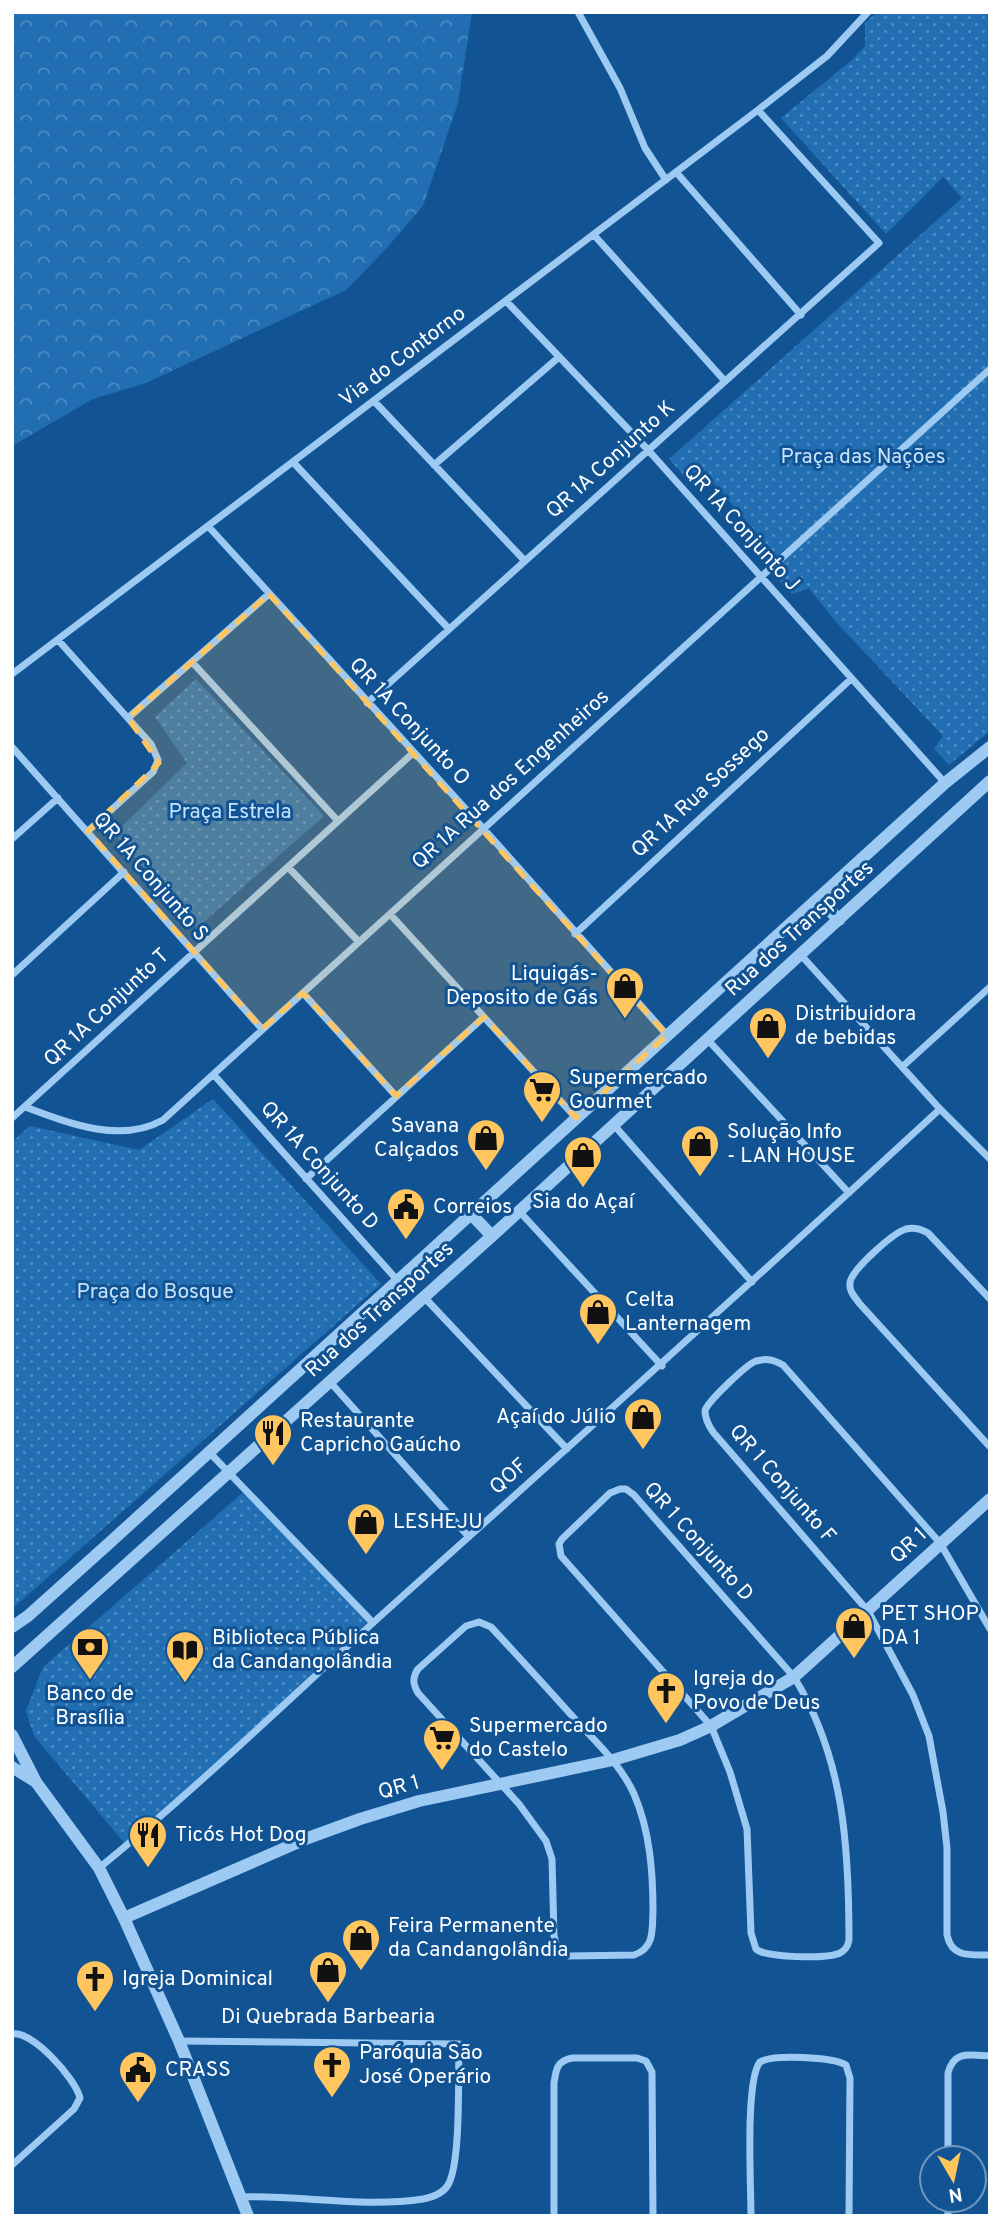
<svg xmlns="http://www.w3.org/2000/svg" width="1002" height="2228" viewBox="0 0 1002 2228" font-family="Overpass,sans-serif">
	<defs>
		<pattern id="forest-crowns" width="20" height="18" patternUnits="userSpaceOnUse" patternTransform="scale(1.75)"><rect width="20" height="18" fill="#226eb2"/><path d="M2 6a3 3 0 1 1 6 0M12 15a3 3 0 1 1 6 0" fill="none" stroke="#4e8bc1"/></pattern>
		<pattern id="park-dots" width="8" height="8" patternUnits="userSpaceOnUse" patternTransform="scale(1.75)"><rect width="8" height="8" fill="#226eb2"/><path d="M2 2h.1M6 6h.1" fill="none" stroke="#4e8bc1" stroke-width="1.8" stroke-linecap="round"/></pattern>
	</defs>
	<rect width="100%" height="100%" fill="#115393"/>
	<path fill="url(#forest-crowns)" d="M12,12H472L458,103L423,206L385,250L346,290L146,383L93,399L12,446Z"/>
	<path fill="url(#park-dots)" d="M877,12H990V731L949,765L934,749L943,736L836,622L809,588L792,594L757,557L766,543L711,481L688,480L669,459L962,198L943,177L886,234L781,118L853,59L865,46V23Z
		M196,679L324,816L197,928L114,834L187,763L155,717Z
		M213,1099L381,1284L12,1609V1142L30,1126L139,1150Z
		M248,1488L373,1617L127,1846L34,1736L26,1711L43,1667Z"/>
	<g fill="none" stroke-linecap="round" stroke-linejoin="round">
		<path stroke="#9dcaf3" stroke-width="7" d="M578,12L620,88L645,148L666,180
			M676,172L801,315
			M594,235L724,380
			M506,301L649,451L945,783
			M374,401L525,561
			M293,462L449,629
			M434,465L559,357
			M208,526L483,828L667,1035
			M58,640L151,744L158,760L153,772L88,831
			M192,662L338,821
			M12,674L758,110L827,56L868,12
			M367,703L879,243L758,110
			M128,718L269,594
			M12,747L262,1029
			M12,839L58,798
			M288,867L359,942
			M390,914L576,1118
			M575,934L851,679
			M800,954L940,1109L990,1159
			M12,975L124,872
			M303,993L396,1096
			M707,1039L849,1193
			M902,1067L990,987
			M214,1075L398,1281
			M25,1107C68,1123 120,1144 163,1120L990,369
			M12,1118L413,753
			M613,1124L752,1282
			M306,1179L484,1017
			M519,1211L662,1366
			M424,1297L567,1449
			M990,1299L928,1233C921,1229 914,1227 906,1229C893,1233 851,1270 850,1283C849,1292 855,1297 859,1303L990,1447
			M330,1382L469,1537
			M209,1452L373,1623
			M620,1489H626L634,1495L794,1677C844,1758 849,1847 849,1940C848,1946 846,1950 840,1953C827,1959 765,1958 756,1949L751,1933L747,1829L730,1772L711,1726L561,1556L559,1544L562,1539L610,1493Z
			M479,1622L491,1627C519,1657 547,1688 574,1718C596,1742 621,1765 634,1794C650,1831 653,1872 653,1911C652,1929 655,1948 634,1955L569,1956L558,1951L554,1936L552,1859L546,1841L519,1804L418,1693C413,1684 412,1678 418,1669L466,1626Z
			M990,1629L940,1543L783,1365C774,1360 767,1358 756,1361C747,1364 706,1403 705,1411C705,1419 709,1426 713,1432L868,1611L913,1695L929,1736L943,1812L947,1848V1935C952,1958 970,1955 990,1955
			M99,1868C202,1784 297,1691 396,1602C578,1439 760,1275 940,1109
			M12,2034C32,2030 76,2079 80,2098L74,2109L12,2165
			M179,2041L459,2044C458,2074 461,2159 449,2183C445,2192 433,2197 423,2199C363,2208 301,2195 241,2197
			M948,2158V2073C954,2050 970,2055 990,2056
			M554,2216V2083C556,2069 557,2061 572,2058H637L646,2061L652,2072L653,2216
			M751,2216C751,2187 745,2080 760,2062C773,2054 833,2057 846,2065L850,2078L849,2216
			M948,2216V2200"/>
		<path stroke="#9dcaf3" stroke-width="12" d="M818,898L839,920
			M471,1214L492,1236
			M12,1627L28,1616L106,1546L945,783L990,747
			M12,1667L492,1236L990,781
			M12,1735L36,1782L99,1868L124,1918L179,2041L248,2216
			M12,1767L36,1782
			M124,1918L308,1838L360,1819L419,1801L613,1760L680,1740L711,1726L794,1677L990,1499"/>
	</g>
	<path fill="#ffc55f" fill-opacity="0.2" stroke="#ffc55f" stroke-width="5" stroke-dasharray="14 9" stroke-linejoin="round" d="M269,594L667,1035L576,1118L484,1017L396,1096L303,993L262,1029L88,831L159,763L128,718Z"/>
	<defs>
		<symbol id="shop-pin" viewBox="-11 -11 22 30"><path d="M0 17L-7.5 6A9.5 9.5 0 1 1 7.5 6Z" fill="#ffc55f" stroke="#115393"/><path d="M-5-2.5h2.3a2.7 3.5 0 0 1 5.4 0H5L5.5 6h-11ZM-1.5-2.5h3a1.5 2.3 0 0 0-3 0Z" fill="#111"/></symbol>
		<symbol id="supermarket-pin" viewBox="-11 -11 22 30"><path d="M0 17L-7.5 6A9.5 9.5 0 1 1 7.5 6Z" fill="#ffc55f" stroke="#115393"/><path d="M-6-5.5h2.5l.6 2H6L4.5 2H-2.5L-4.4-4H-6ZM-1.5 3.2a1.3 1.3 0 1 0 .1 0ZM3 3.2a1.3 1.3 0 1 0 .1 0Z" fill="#111"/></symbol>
		<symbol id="civic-pin" viewBox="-11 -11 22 30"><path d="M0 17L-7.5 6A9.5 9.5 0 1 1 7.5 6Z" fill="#ffc55f" stroke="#115393"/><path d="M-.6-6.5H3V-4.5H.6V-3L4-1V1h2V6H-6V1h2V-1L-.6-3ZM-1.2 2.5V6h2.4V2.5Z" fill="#111"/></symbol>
		<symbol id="restaurant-pin" viewBox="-11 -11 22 30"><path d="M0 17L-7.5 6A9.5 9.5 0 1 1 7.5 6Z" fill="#ffc55f" stroke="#115393"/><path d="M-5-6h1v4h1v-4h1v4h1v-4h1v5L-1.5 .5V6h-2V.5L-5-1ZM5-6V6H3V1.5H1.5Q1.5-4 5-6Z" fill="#111"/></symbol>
		<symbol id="bank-pin" viewBox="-11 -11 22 30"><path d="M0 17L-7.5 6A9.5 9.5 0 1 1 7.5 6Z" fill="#ffc55f" stroke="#115393"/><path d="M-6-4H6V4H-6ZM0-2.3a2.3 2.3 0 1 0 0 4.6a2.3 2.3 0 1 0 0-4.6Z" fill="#111"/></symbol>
		<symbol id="library-pin" viewBox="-11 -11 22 30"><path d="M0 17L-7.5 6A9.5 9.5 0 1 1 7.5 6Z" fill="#ffc55f" stroke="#115393"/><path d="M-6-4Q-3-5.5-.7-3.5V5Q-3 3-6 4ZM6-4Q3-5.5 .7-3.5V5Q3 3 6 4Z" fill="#111"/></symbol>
		<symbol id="church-pin" viewBox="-11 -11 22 30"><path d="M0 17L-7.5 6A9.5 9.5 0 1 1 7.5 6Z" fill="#ffc55f" stroke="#115393"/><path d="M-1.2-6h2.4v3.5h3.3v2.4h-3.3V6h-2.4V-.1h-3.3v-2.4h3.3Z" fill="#111"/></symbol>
	</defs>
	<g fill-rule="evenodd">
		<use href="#shop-pin" x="603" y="964" width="44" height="60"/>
		<use href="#shop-pin" x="746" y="1004" width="44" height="60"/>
		<use href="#supermarket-pin" x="520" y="1068" width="44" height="60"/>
		<use href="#shop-pin" x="464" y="1116" width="44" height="60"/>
		<use href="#shop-pin" x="678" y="1122" width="44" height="60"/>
		<use href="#shop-pin" x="561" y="1133" width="44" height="60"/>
		<use href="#civic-pin" x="384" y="1185" width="44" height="60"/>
		<use href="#shop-pin" x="576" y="1290" width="44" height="60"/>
		<use href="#shop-pin" x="621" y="1395" width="44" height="60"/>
		<use href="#restaurant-pin" x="251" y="1411" width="44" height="60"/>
		<use href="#shop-pin" x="344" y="1500" width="44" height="60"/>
		<use href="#shop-pin" x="832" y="1604" width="44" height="60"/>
		<use href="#bank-pin" x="68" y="1625" width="44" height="60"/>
		<use href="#library-pin" x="163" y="1628" width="44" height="60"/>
		<use href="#church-pin" x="644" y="1669" width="44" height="60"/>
		<use href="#supermarket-pin" x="420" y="1716" width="44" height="60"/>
		<use href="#restaurant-pin" x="126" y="1813" width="44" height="60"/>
		<use href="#shop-pin" x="339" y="1916" width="44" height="60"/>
		<use href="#shop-pin" x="306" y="1948" width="44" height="60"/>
		<use href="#church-pin" x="73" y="1957" width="44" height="60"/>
		<use href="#church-pin" x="310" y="2043" width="44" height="60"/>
		<use href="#civic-pin" x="116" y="2048" width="44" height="60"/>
	</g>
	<g text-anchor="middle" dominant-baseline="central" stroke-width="6" stroke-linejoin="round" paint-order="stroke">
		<g font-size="21" fill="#fff" stroke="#115393">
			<text transform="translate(403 357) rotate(-37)">Via do Contorno</text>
			<text transform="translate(611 460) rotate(-42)">QR 1A Conjunto K</text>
			<text transform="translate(741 528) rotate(48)">QR 1A Conjunto J</text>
			<text transform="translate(409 722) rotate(47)">QR 1A Conjunto O</text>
			<text transform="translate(511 780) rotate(-42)">QR 1A Rua dos Engenheiros</text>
			<text transform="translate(701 793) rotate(-43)">QR 1A Rua Sossego</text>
			<text transform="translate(150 877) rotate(49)">QR 1A Conjunto S</text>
			<text transform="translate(800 929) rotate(-42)">Rua dos Transportes</text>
			<text transform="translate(107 1008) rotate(-43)">QR 1A Conjunto T</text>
			<text transform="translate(319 1166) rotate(48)">QR 1A Conjunto D</text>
			<text transform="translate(380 1310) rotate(-42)">Rua dos Transportes</text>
			<text transform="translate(509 1477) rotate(-42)">QOF</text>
			<text transform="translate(782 1484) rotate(49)">QR 1 Conjunto F</text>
			<text transform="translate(698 1542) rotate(48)">QR 1 Conjunto D</text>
			<text transform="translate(909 1546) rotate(-43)">QR 1</text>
			<text transform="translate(399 1788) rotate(-16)">QR 1</text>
		</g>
		<g font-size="21" fill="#c5e3fd" stroke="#115393">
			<text x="863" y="457">Praça das Nações</text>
			<text x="230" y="812">Praça Estrela</text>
			<text x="155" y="1292">Praça do Bosque</text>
		</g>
		<g font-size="21" fill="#fff" stroke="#115393" text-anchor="start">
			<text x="598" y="974" text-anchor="end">Liquigás-<tspan x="598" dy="24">Deposito de Gás</tspan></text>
			<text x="795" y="1014">Distribuidora<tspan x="795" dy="24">de bebidas</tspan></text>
			<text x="569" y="1078">Supermercado<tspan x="569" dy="24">Gourmet</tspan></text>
			<text x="459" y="1126" text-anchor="end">Savana<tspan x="459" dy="24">Calçados</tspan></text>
			<text x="727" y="1132">Solução Info<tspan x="727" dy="24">- LAN HOUSE</tspan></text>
			<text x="583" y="1202" text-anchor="middle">Sia do Açaí</text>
			<text x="433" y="1207">Correios</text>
			<text x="625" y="1300">Celta<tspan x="625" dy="24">Lanternagem</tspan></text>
			<text x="616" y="1417" text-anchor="end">Açaí do Júlio</text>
			<text x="300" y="1421">Restaurante<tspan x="300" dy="24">Capricho Gaúcho</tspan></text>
			<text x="393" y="1522">LESHEJU</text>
			<text x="881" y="1614">PET SHOP<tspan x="881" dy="24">DA 1</tspan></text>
			<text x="212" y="1638">Biblioteca Pública<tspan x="212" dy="24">da Candangolândia</tspan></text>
			<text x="693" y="1679">Igreja do<tspan x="693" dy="24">Povo de Deus</tspan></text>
			<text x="90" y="1694" text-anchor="middle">Banco de<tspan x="90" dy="24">Brasília</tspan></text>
			<text x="469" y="1726">Supermercado<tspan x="469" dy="24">do Castelo</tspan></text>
			<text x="175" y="1835">Tico´s Hot Dog</text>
			<text x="388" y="1926">Feira Permanente<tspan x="388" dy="24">da Candangolândia</tspan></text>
			<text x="122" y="1979">Igreja Dominical</text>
			<text x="328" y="2017" text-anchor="middle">Di Quebrada Barbearia</text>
			<text x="359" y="2053">Paróquia São<tspan x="359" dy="24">José Operário</tspan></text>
			<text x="165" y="2070">CRASS</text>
		</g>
	</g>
	<rect width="1002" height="2228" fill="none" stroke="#ffffff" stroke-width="28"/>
	<g transform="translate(953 2179) rotate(171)"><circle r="33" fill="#115393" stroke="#7098be" stroke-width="2"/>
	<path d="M0-5L12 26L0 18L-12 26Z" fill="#ffc55f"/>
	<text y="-10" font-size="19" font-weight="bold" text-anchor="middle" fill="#ffffff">N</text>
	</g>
</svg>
